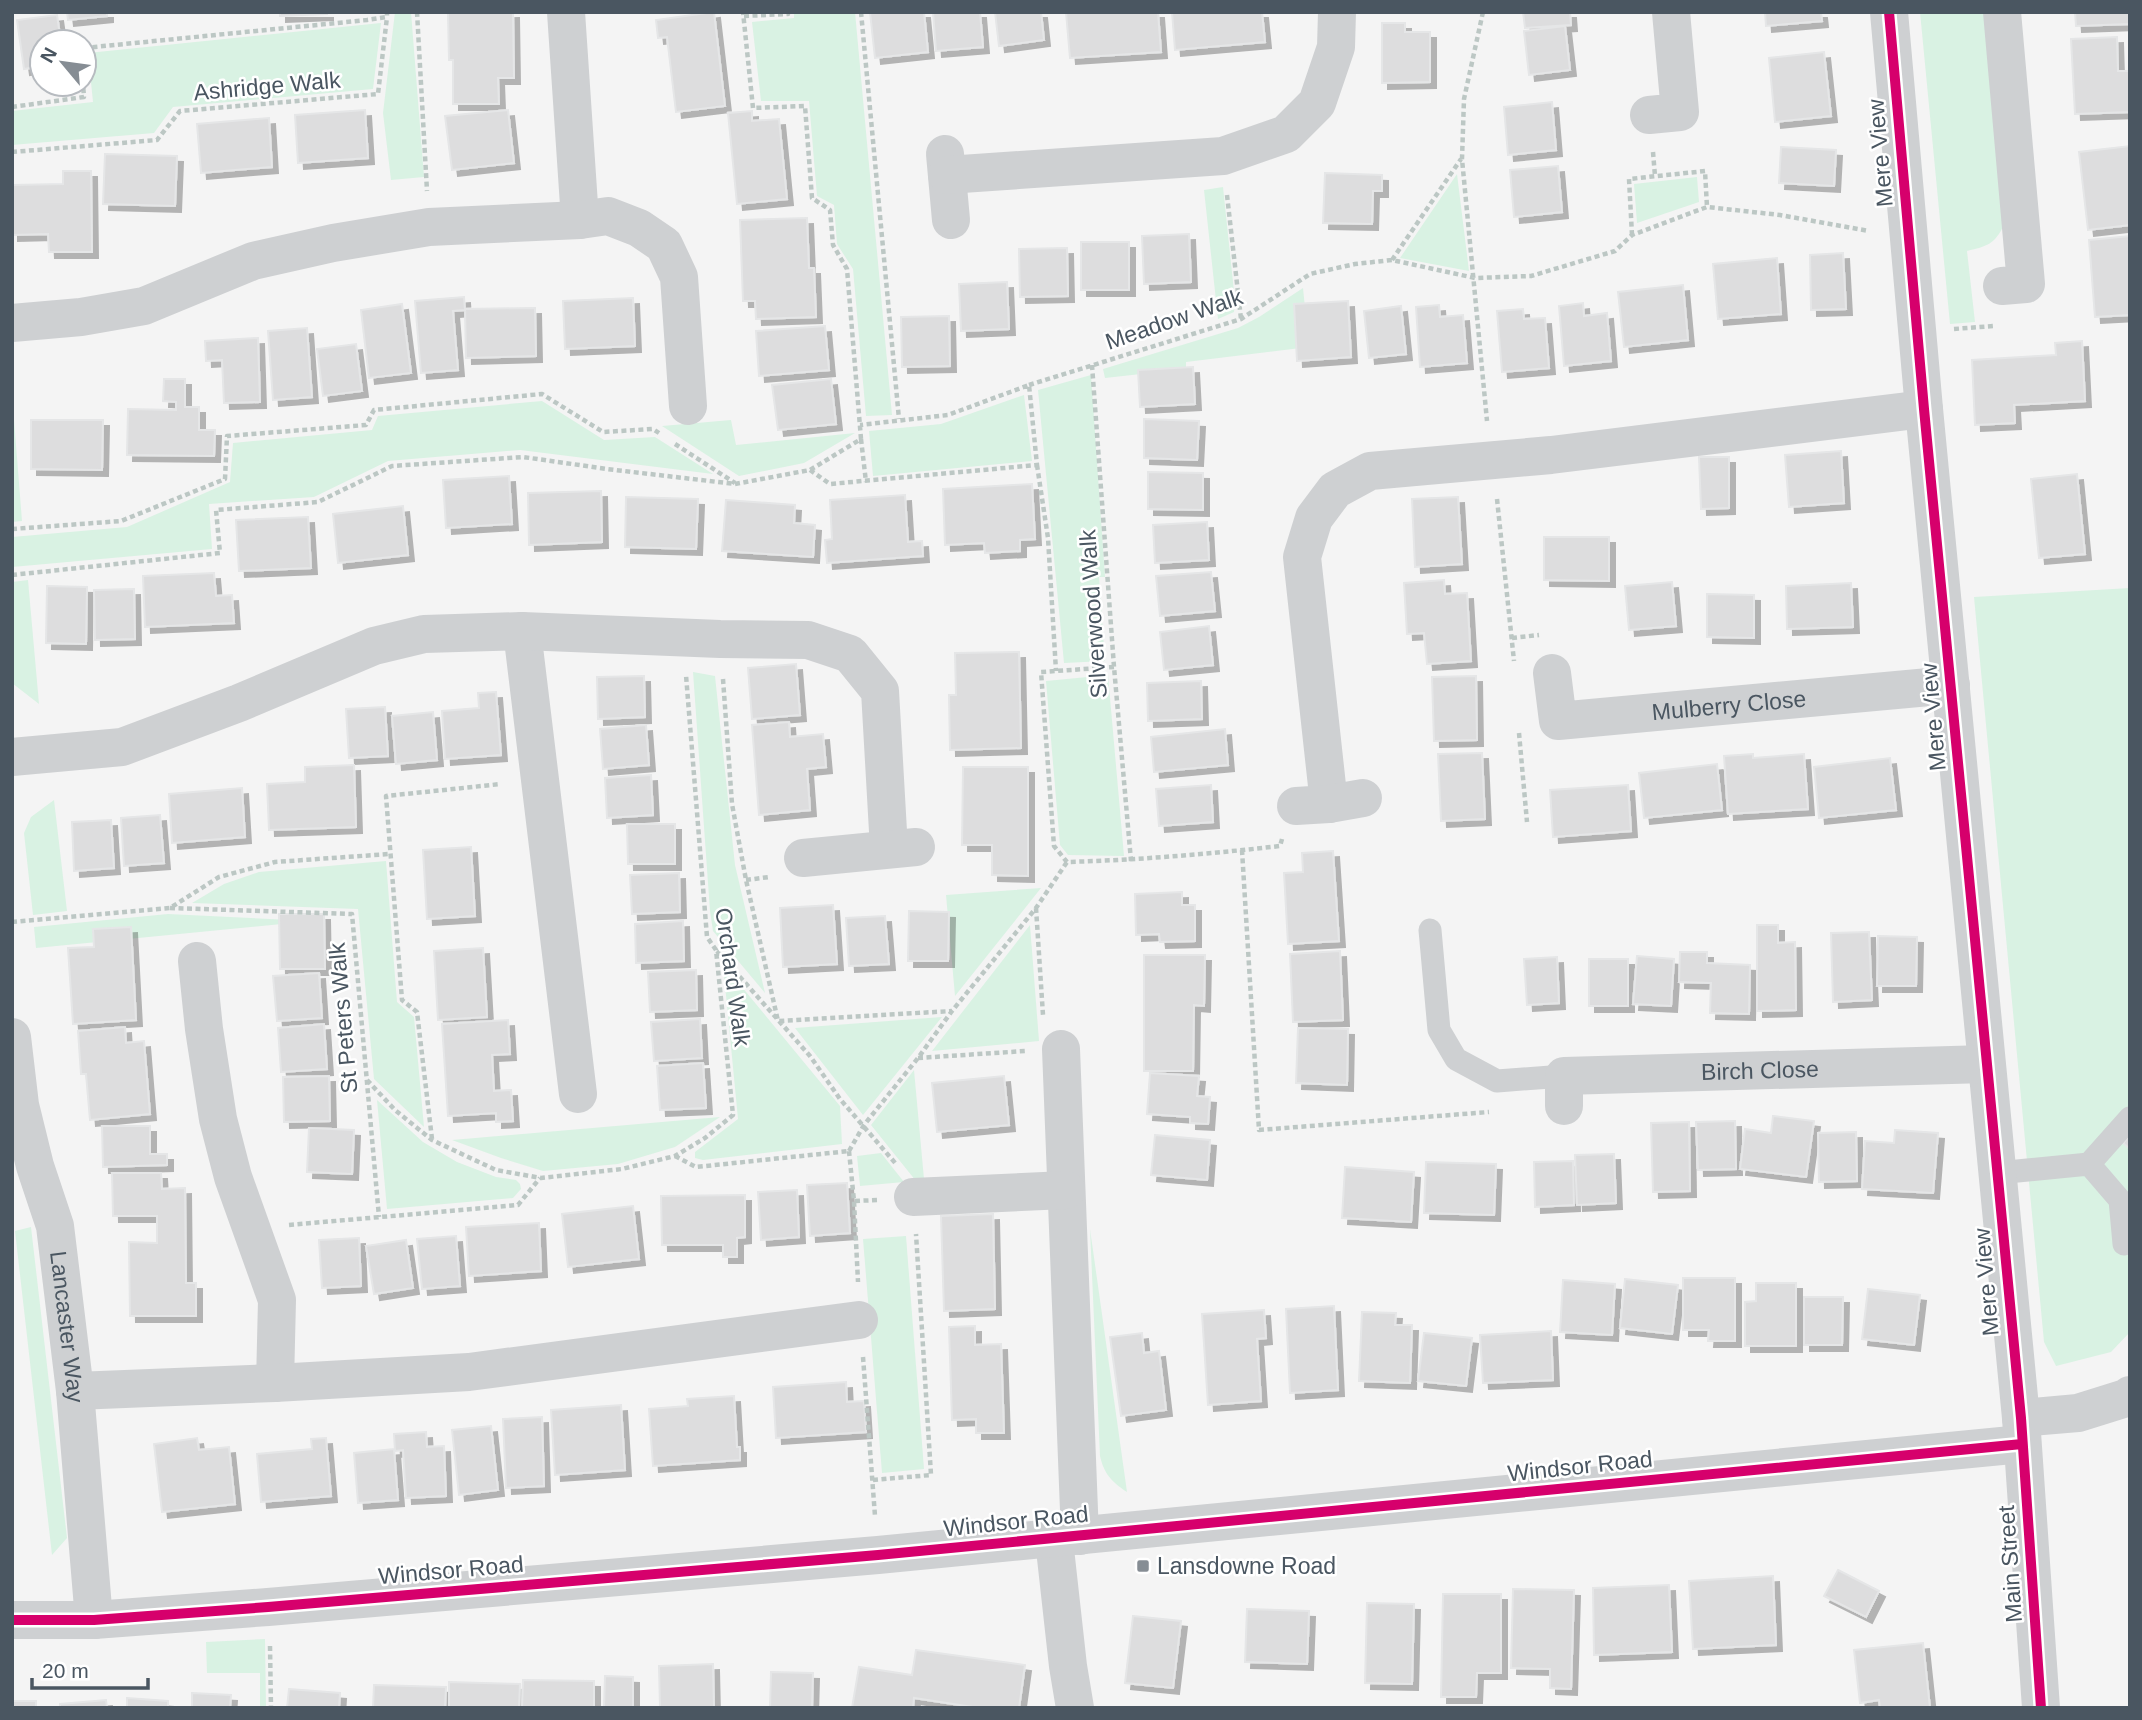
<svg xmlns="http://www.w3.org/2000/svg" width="2142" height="1720" viewBox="0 0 2142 1720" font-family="Helvetica,sans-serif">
	<defs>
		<filter id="shadow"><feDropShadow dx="6" dy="6" stdDeviation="0" flood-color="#0004"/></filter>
	</defs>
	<rect width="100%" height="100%" fill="#f4f4f4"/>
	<path fill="#d9f2e3" d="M395,12H411L424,177L391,180L383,113Z
		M794,12H855L892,415L866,416L853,269L837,244L834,205L817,196L809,101H761L752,22L794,18Z
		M1920,12H1986L2004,225C1994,245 1987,246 1967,251L1975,322L1950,324Z
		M381,23L373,89L173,107L154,133L12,145V111L93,102L88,53Z
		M1457,174L1469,271L1400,258Z
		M1697,177L1699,202L1637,223L1634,184Z
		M1223,187L1235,301L1234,312L1218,319L1204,190Z
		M1303,288L1309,347L1186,362V369L1105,378L1103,369L1238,328L1259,317Z
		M1091,375L1105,577H1099L1105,661L1064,663L1038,390Z
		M12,394L22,521L12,522Z
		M1024,395L1032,461L873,476L869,431L941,424Z
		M542,401L604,440L655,437L713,474L520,450L388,461L314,497L209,504L212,549L12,567V537L127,527L230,482L233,443L372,430L378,416Z
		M731,420L736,445L855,433L804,463L739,476L662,426Z
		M28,580L39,704L12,683V582Z
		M2130,588V1332L2111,1352L2056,1366L2044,1342L1974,597Z
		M693,672L715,676L735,865L765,993L713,931L710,911Z
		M1108,675L1124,856L1068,855L1060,845L1046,681Z
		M54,800L67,911L33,915L24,833L31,817Z
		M386,861L397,1002L414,1017L424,1127L374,1079L358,909L192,903L224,884L259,872Z
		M1041,888L955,996L946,895Z
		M168,914L312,921L36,948L34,927Z
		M1030,925L1039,1041L932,1051Z
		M723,964L840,1106L842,1144L703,1160L695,1158V1152L738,1119Z
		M942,1017L863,1115L795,1028Z
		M914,1070L924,1179L916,1181L871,1125Z
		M377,1100L423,1142L457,1162L496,1177L516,1180L520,1184L521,1189L513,1198L387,1209Z
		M720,1117L675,1147L618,1164L543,1171L501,1158L452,1140Z
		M881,1153L904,1182L860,1186L857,1156Z
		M31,1227L67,1538L52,1555L15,1231Z
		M1090,1229L1127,1492C1112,1482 1104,1474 1100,1456Z
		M906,1236L924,1469L882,1473L863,1239Z
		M265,1639L266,1708H260V1673H207L206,1642Z"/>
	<path fill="#ddddde" stroke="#e5e6e7" stroke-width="2" filter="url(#shadow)" d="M67,12H107V16L68,20Z
		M280,12H327V14L280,16Z
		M513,12L514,78H498L499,104H453V60H449L448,13Z
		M714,12L725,106L676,112L667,37L658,38L656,20Z
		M870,12H924L928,52L875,58Z
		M933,12H980L983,47L936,51Z
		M995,12H1041L1044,40L999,46Z
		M1066,12H1158L1161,52L1070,58Z
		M1172,12H1262L1265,42L1175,50Z
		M1523,12H1570L1571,25L1525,28Z
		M1765,12H1821L1822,21L1766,26Z
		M2075,12H2130V24L2076,26Z
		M57,15L61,42H42V66L24,69L17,20Z
		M1382,23H1405V32H1430V82L1382,83Z
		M1565,26L1570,70L1529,75L1524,31Z
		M2117,37L2118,71H2130V112L2075,114L2071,39Z
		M1824,52L1831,116L1775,122L1769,58Z
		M1552,102L1556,150L1508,155L1504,107Z
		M365,110L368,158L298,163L295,115Z
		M508,110L514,163L452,170L445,116Z
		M752,111V121L779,119L787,199L737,204L728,113Z
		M269,118L272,167L201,173L197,124Z
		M2130,146V225L2088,230L2079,152Z
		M1781,147L1836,150L1834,186L1779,183Z
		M105,154L177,156L175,206L103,204Z
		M1558,166L1562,212L1514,217L1510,170Z
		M63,171H91L92,252H49L48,234L12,235V185L63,184Z
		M1325,173L1382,175V191H1373L1372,224L1323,223Z
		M807,218L809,268H814L816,317L756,319L755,301H743L740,220Z
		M1189,234L1191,282L1144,284L1142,236Z
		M2130,236V315L2095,317L2089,240Z
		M1081,242H1129V290H1081Z
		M1067,248L1068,296L1020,297L1019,249Z
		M1843,253L1846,309L1811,310L1810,255Z
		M1777,258L1781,314L1718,319L1713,264Z
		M1007,282L1009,329L961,331L959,284Z
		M1683,285L1688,340L1624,347L1618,292Z
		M464,297L465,310L453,311L458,370L421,373L415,301Z
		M633,298L635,346L565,349L563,301Z
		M1348,301L1351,357L1297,361L1294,304Z
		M1583,303L1584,316L1607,313L1611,361L1564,366L1559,306Z
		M402,304L411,373L369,378L361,310Z
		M1439,305L1440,317L1463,315L1467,363L1420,367L1416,307Z
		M1401,306L1406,354L1369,358L1364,311Z
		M535,308L536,356L466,358L465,309Z
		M1523,309L1524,319L1545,318L1549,368L1502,372L1497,311Z
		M949,316L950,366L902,367L901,317Z
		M825,326L829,370L759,376L756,331Z
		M307,328L312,397L273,400L268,331Z
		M258,338L260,402L224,403L222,360L206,361L205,341Z
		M2082,341L2085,401L2014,405L2015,423L1975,425L1972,360L2056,355L2055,343Z
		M356,344L362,391L323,396L317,349Z
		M1193,367L1195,404L1140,407L1138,370Z
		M164,379H185V407H199V430H215L214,456L127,455L128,409L176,410V402L163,401Z
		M831,379L836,424L778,430L772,385Z
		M1144,419L1199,421L1197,460L1144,458Z
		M31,420H103L102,470L31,469Z
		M1841,451L1844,503L1789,507L1785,455Z
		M1699,457H1729V508L1701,509Z
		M1148,472L1203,473V510L1148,509Z
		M2077,474L2085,554L2039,558L2031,479Z
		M509,476L512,524L446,528L443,480Z
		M1032,484L1035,539L1020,540V551L985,553L984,543L945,545L943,489Z
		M601,491L602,542L529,545L528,493Z
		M905,495L908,542L922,541L923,556L827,563L825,540L832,539L830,500Z
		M626,497L698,499L696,549L625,547Z
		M1458,497L1462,564L1415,567L1412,499Z
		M726,500L795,505L794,523L815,525L813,557L722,551Z
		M403,506L408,555L338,563L333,514Z
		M308,517L311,568L239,571L236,520Z
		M1207,522L1209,560L1155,563L1153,525Z
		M1544,537H1609V581L1544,580Z
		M1211,572L1215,611L1160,616L1156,576Z
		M214,573L216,596L232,595L234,623L145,627L143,576Z
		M1444,580L1445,594L1467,593L1471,661L1427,664L1424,633L1407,634L1404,583Z
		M1672,582L1676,626L1629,630L1625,586Z
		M1851,583L1853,627L1787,629L1786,586Z
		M47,586L87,587L86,644L46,643Z
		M134,589L135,639L95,640L94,590Z
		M1707,594L1754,595V638L1707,637Z
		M1209,626L1213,665L1164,670L1160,632Z
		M1019,652L1021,748L950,750L949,695H956L955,653Z
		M796,664L800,715L752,719L748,668Z
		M644,676L645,717L598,719L597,677Z
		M1476,676L1477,740L1434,741L1432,677Z
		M1201,681L1202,719L1148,721L1147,683Z
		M496,692L501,755L445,759L442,711L479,708L478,693Z
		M385,707L388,756L349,758L346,709Z
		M433,712L437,760L396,764L392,716Z
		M789,722L790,737L823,734L826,767L807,769L810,810L759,815L752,725Z
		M646,725L649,765L603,769L600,729Z
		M1225,729L1228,765L1154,772L1151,737Z
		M1482,753L1485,819L1441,821L1438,754Z
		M1753,754V758L1804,754L1808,809L1728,814L1724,756Z
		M1890,758L1896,810L1819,818L1814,767Z
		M1717,764L1722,810L1644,818L1639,773Z
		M354,765L356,827L269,830L267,784L305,782V767Z
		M963,767H1028V876L992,875V845H962Z
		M651,775L653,815L607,818L605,778Z
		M1211,785L1213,822L1159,826L1156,789Z
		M1628,785L1631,831L1553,837L1550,790Z
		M242,788L245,837L172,843L169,794Z
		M160,815L164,863L124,866L121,818Z
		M111,820L114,868L74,871L72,822Z
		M627,824H675V864H628Z
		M471,847L475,916L427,919L423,850Z
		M1333,851L1339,941L1288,944L1284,873L1303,872L1302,853Z
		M679,873L680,912L632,914L630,875Z
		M1182,892V905H1195V941L1160,942L1159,934L1136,935L1135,894Z
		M833,905L837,964L783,967L780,908Z
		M909,911L949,912L948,961H908Z
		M279,914H324L325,969H280Z
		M885,916L889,964L849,966L846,918Z
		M683,921L684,961L636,963L635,924Z
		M1757,925H1778V943L1795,942L1796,1010L1757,1011Z
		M131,927L136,1020L73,1024L68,948L94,947L93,929Z
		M1869,932L1872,1000L1833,1002L1831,933Z
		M1878,936L1917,937L1916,986H1877Z
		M483,948L487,1017L438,1020L434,951Z
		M1340,951L1343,1020L1293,1022L1290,954Z
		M1680,952H1707V963L1750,965L1749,1014L1710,1013L1711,983L1679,982Z
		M1144,955H1205L1204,1006L1194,1005L1193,1071H1144Z
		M1637,956L1674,959L1671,1006L1633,1004Z
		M1557,957L1559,1003L1527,1005L1524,959Z
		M1589,959H1628V1006H1589Z
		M696,970L697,1010L650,1012L648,972Z
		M319,973L322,1018L277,1021L273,976Z
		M700,1019L702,1058L654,1061L651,1022Z
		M508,1020L510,1054L492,1055L494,1091L511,1090L513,1121L496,1122V1113L448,1116L442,1024Z
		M324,1024L327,1069L281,1072L278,1028Z
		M125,1027L126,1043L144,1041L150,1114L90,1120L86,1074H81L78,1031Z
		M1298,1028L1348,1029L1347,1085L1296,1083Z
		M703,1063L706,1108L660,1110L657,1066Z
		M1150,1073L1199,1076L1197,1096L1210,1097L1208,1124L1190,1123V1117L1147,1114Z
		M329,1076L330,1121L284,1122L283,1077Z
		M1004,1076L1009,1125L937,1132L932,1083Z
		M1773,1116L1814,1121L1806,1177L1740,1169L1745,1129L1771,1133Z
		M1735,1121L1736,1169L1698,1170L1696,1122Z
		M1689,1122L1690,1191L1653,1192L1651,1123Z
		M102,1126H150V1154H167V1165L103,1167Z
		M309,1128L354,1130L352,1174L307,1172Z
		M1895,1130L1938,1133L1933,1193L1862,1189L1865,1141L1894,1143Z
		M1856,1132L1857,1181L1819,1182L1818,1133Z
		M1155,1135L1210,1140L1207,1180L1151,1175Z
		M2130,1135V1149L2123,1143Z
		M1614,1154L1616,1203L1577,1205L1575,1155Z
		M1573,1161L1574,1205L1535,1207L1534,1162Z
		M1426,1162L1496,1164L1494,1215L1424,1213Z
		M1345,1167L1414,1172L1411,1222L1342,1218Z
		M112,1173H161L162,1189L185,1188L186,1283H196V1316H130L129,1242L157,1243V1216H113Z
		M847,1183L850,1233L810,1236L807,1185Z
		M797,1190L799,1237L761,1240L758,1192Z
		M745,1195V1237L737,1238V1257H723V1245H662L661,1196Z
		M633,1206L639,1259L568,1267L562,1214Z
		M993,1214L995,1309L944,1311L941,1216Z
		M539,1223L541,1271L469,1276L466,1227Z
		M456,1236L460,1286L422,1289L417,1239Z
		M359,1238L361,1286L322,1288L319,1240Z
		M406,1240L413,1288L374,1294L366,1246Z
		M1683,1278H1735V1341H1708L1709,1330H1683Z
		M1625,1279L1678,1285L1672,1334L1620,1328Z
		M1563,1280L1615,1284L1612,1335L1560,1332Z
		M1756,1283H1796V1346H1745V1302L1756,1301Z
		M1868,1289L1920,1295L1914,1345L1862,1339Z
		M1804,1297H1843L1842,1345H1804Z
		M1334,1306L1338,1390L1290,1393L1286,1309Z
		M1264,1310L1266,1338L1257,1339L1261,1401L1208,1405L1202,1314Z
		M1362,1312L1396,1313L1395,1325H1412L1410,1383L1359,1381Z
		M975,1326V1345L1001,1344L1004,1433H976V1419L952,1420L949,1327Z
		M1551,1331L1553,1380L1483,1383L1480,1335Z
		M1142,1333L1144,1353L1159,1351L1166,1410L1121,1416L1110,1337Z
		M1424,1333L1472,1338L1466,1386L1418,1381Z
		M846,1382L847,1402L864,1401L866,1432L776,1438L773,1387Z
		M734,1396L737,1447H740V1460L653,1466L649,1409L688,1406L687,1399Z
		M621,1405L625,1470L555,1475L551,1410Z
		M542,1417L544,1486L506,1488L503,1419Z
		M491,1426L498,1490L459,1495L452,1430Z
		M426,1432L427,1447L444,1446L446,1496L406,1498L403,1450L395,1451L394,1434Z
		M197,1438L199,1450L229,1447L235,1504L162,1512L154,1444Z
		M326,1438L331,1496L261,1502L257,1454L312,1449L311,1439Z
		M394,1449L398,1500L358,1503L354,1453Z
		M1838,1570L1879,1591L1866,1617L1824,1596Z
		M1773,1576L1776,1645L1693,1649L1689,1581Z
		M1669,1585L1672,1652L1594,1655L1593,1588Z
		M1513,1589L1574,1590L1571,1689L1550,1688V1669L1511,1668Z
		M1443,1594H1501V1673H1477L1476,1697H1441Z
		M1367,1603L1414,1604L1412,1684L1365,1683Z
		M1247,1609L1309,1611L1307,1664L1245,1662Z
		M1133,1616L1181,1621L1173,1688L1125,1683Z
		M1923,1643L1930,1708H1880L1879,1700L1860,1703L1854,1650Z
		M916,1650L1025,1665L1019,1708H979L914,1698L913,1708H852L859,1667L912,1675Z
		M713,1664L714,1708H660L659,1666Z
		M771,1672L813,1673L812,1708H770Z
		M605,1676L633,1677V1708H604Z
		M523,1680L594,1681V1708H522Z
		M449,1682L520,1684L519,1708H449Z
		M374,1685L446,1687L445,1708H373Z
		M289,1689L340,1693L339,1708H287Z
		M192,1693L231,1695L230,1708H192Z
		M127,1698L168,1701V1708H127Z
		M106,1700L107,1708H60V1704Z
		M12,1701H36V1708H55H12Z"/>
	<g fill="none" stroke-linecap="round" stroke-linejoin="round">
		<path stroke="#bcc7c4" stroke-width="4.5" stroke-dasharray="5 3.5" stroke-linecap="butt" d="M417,12L427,191
			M861,12L899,419
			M1483,12L1464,99L1462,159L1487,421
			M744,16L788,14V12
			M84,48L367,20L387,17V12
			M12,107L84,97L83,84
			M12,152L157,140L180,111L378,94L387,17
			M1653,152L1655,176
			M1227,195L1241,319
			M1632,235L1629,179L1705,171L1707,207
			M1392,260L1461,159
			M1954,329L1994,326
			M1092,365L1114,667L1131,861
			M1029,385L1241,319L1310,274L1355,264L1392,260L1475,278L1531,276L1615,251L1632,235L1707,207L1780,215L1869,231
			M861,439L866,482
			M675,444L735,483
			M1037,465L1048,538L1056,671
			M810,470L830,484L1037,465L1029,385L948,415L860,425
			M1497,499L1514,661
			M12,529L121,521L225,479L227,436L366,425L374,410L542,394L603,432L653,429L659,433
			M12,575L220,553L216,510L318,502L392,466L523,457L607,469L735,484L810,470L861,439L847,269L833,245L830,210L812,198L805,106L753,108L743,12
			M1512,638L1539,635
			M1114,667L1041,672L1054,846L1067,862C1139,860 1209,854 1280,846L1282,839
			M723,679L732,804L746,880L778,1021L952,1011
			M1519,733L1527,822
			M1242,850L1259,1130L1489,1112
			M746,880L769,877
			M170,908L352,914L379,1217
			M1036,908L1043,1015
			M12,922L170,908L219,877L275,862L389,854
			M717,951L810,1056L840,1099L896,1164
			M918,1058L1025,1051
			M367,1080L395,1110L432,1140L496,1170L541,1178L622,1169L675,1156L705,1138L733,1115L716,950L707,937L686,675
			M432,1139L417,1012L402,1000L386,796L501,784
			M849,1151L854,1201L858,1282
			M849,1151L864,1125L918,1058L952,1011L1036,908L1067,862
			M675,1156L696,1167L849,1151
			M855,1201L877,1200
			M289,1225L518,1205L540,1178
			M863,1357L875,1516
			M873,1480L931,1475L916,1234
			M270,1646L271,1708"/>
		<path stroke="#ced0d2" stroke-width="23" d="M1430,930L1439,1030L1456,1059L1497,1081L1564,1076
			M2089,1164L2130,1118
			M1997,1173L2089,1164L2120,1200L2124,1244"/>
		<g stroke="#ced0d2" stroke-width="38">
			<path d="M566,12L580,220"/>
			<path d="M1889,12L1924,409L2021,1418L2041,1708"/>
			<path d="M1649,115L1680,112L1671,12"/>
			<path d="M945,154L951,220"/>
			<path d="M947,175L1223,156L1286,134L1317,103L1336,47L1337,12"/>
			<path d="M2002,286L2026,284L2002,12"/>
			<path d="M12,323L81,317L144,306L253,261L333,243L429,227L580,220L608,216L639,228L664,245L679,277L688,406"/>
			<path d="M522,631L578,1094"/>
			<path id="s1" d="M1552,673L1558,721L1951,685"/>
			<path d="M12,757L122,747L239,703L374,646L424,634L522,631L720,639L808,640L850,654L880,691L889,849"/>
			<path d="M1329,804L1302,557L1314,518L1335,490L1370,471L1551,455L1924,409"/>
			<path d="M1296,806L1329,804L1363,798"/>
			<path d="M803,858L916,847"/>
			<path d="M197,961L204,1029L218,1119L233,1177L277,1300L275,1383"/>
			<path id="s2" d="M12,1037L20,1105L35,1166L55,1226L75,1391L94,1620"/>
			<path d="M1061,1049L1080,1536"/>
			<path id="s3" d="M1564,1106V1076L1986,1064"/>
			<path d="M913,1197L1066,1190"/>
			<path d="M75,1391L275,1383L469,1372L859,1320"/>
			<path d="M2021,1418L2078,1413L2126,1398L2130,1395"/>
			<path d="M1054,1540L1068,1666L1075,1708"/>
			<path d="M12,1620H94L268,1607L878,1555L2022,1444"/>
		</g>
		<defs>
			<path id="cycleway" d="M1889,12L1924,409L2021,1418L2041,1708
				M12,1620H94L268,1607L878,1555L2022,1444"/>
		</defs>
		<use href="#cycleway" stroke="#fff" stroke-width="15"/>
		<use href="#cycleway" stroke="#d6006c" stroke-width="10"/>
	</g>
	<rect fill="#868d94" stroke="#fff" stroke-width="2.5" x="1136" y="1559" width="14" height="14" rx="3.5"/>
	<g text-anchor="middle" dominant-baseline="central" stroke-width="5" stroke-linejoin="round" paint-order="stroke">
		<g font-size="23" fill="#4a5661" stroke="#fff">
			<text transform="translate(267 86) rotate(-5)">Ashridge Walk</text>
			<text transform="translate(1880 153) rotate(-95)">Mere View</text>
			<text transform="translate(1174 319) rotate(-19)">Meadow Walk</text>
			<text transform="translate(1093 614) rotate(-94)">Silverwood Walk</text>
			<text stroke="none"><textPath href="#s1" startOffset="220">Mulberry Close</textPath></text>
			<text transform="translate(1933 717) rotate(-95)">Mere View</text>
			<text transform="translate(733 977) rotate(82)">Orchard Walk</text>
			<text transform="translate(343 1018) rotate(-95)">St Peters Walk</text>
			<text stroke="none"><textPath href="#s3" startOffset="226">Birch Close</textPath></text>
			<text transform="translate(1986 1282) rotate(-95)">Mere View</text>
			<text stroke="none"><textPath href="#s2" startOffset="296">Lancaster Way</textPath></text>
			<text transform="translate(1580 1466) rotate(-6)">Windsor Road</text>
			<text transform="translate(1016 1521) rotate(-6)">Windsor Road</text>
			<text transform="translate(2010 1564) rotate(-94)">Main Street</text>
			<text transform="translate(451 1570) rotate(-5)">Windsor Road</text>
		</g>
		<g font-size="23" fill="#4a5661" stroke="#fff" text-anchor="start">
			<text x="1157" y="1566">Lansdowne Road</text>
		</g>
	</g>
	<rect width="2142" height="1720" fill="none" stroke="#4a5661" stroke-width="28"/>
	<g transform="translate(63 63) rotate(299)"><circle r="33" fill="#ffffff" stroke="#b7bbc0" stroke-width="2"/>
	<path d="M0-5L12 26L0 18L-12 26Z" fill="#868d94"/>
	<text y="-10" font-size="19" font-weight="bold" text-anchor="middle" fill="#4a5661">N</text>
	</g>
	<path d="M32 1678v10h116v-10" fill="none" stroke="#4a5661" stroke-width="3.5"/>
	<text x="42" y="1678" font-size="21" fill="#4a5661" stroke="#ffffff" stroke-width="5" paint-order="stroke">20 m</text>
</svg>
